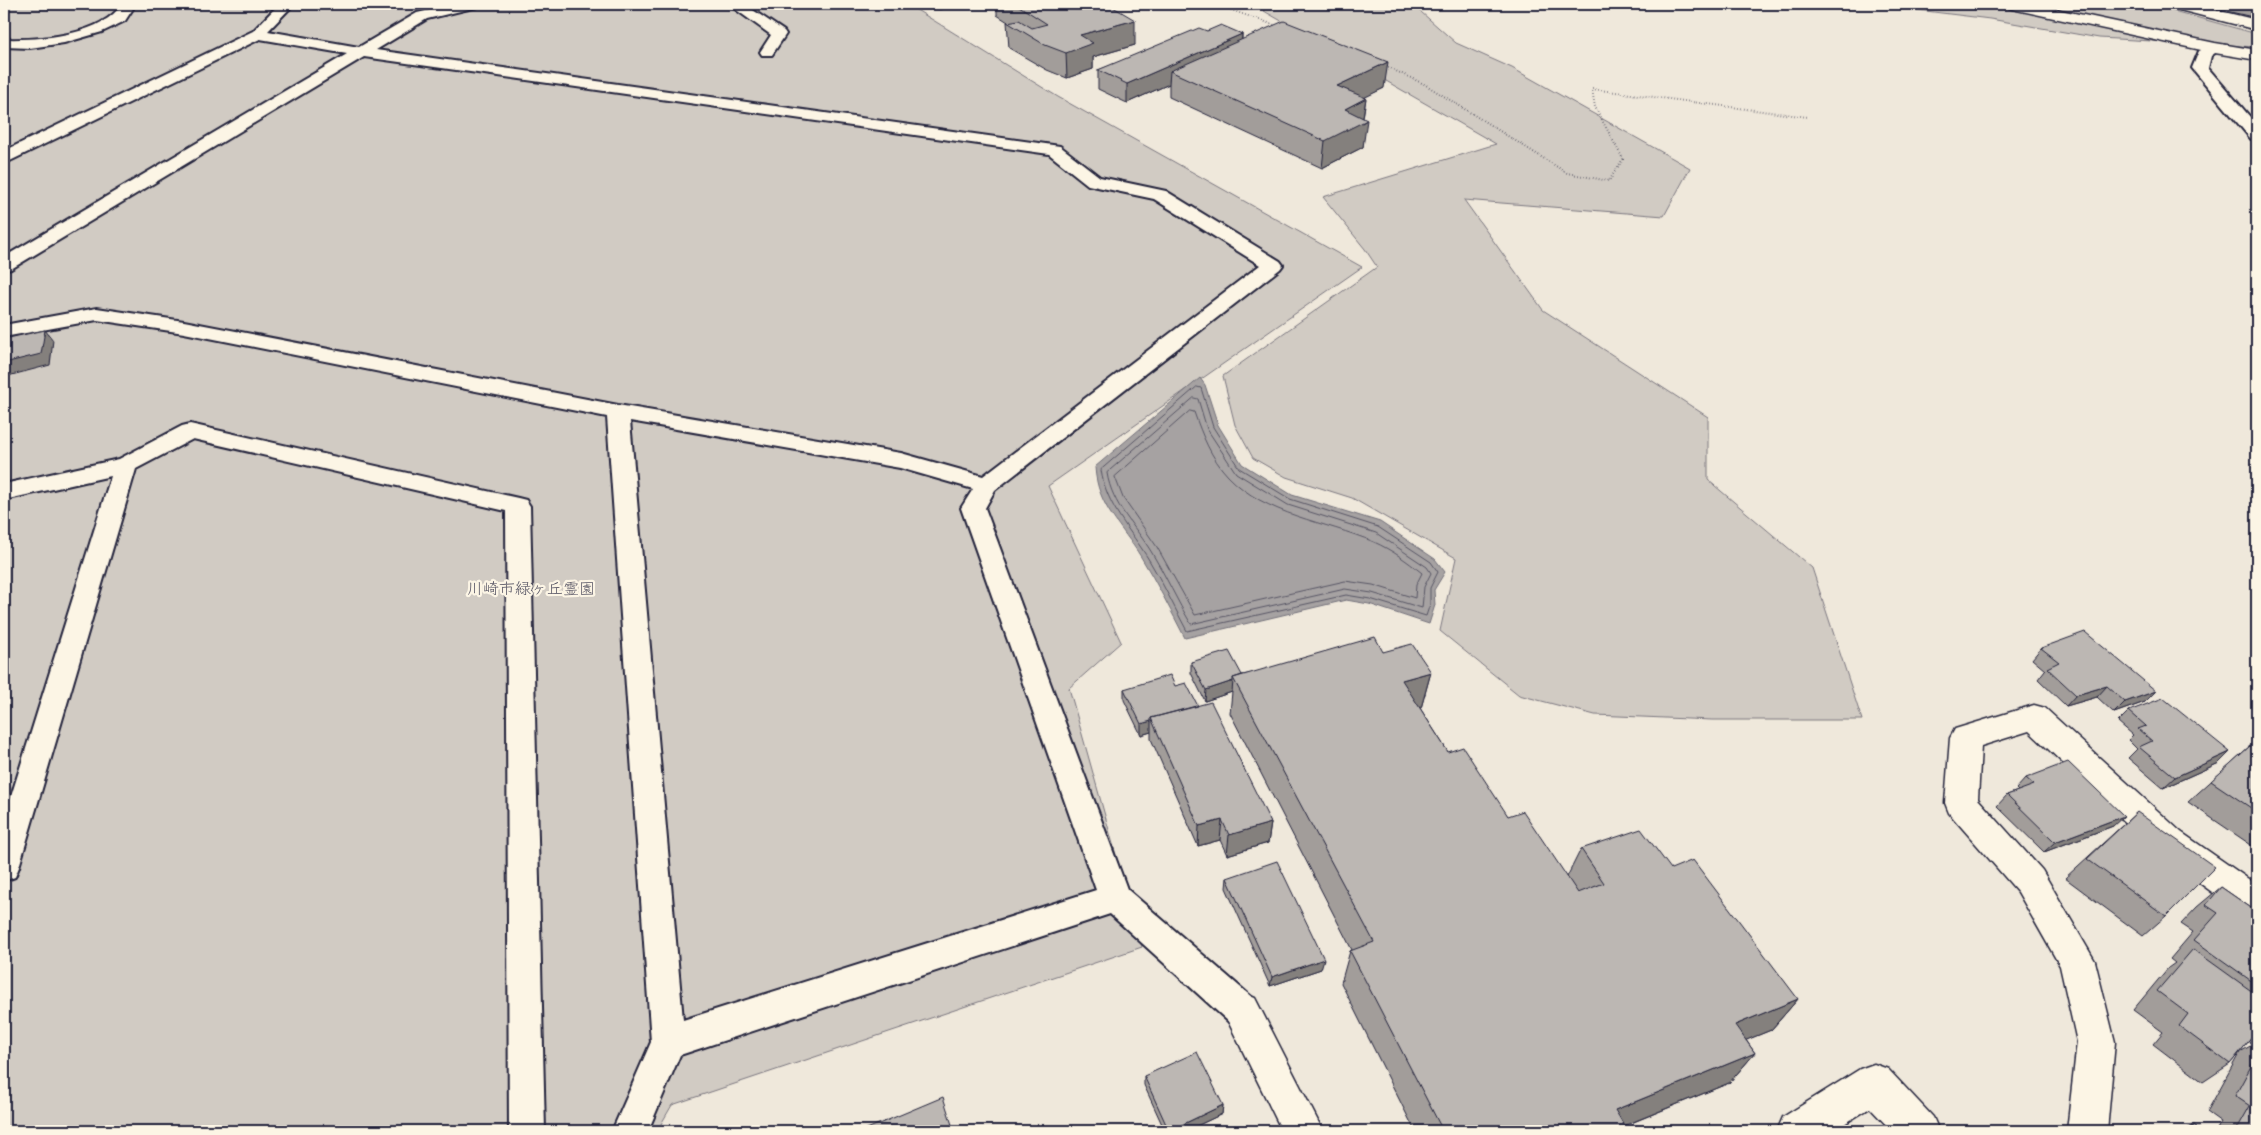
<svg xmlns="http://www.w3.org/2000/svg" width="2261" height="1135" viewBox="0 0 2261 1135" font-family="'Gochi Hand','Klee One',sans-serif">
	<rect width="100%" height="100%" fill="#efe8db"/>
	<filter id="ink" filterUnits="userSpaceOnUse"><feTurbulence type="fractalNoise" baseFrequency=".02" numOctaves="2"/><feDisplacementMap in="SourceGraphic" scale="10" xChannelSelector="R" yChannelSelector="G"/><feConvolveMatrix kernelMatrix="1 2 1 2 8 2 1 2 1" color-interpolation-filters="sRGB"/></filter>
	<g filter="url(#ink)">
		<path fill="#d1cbc3" stroke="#7a767f" d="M4,4H934L915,9L1058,97L1362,267L1048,486L1121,642L1069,688L1142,947L672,1105L657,1131H4Z
			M1258,4H1412L1456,43L1512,68L1690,168L1664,216L1464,200L1543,310L1708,417V480L1812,568L1862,720H1712L1595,715L1519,695L1440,631L1456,558L1352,498L1286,477L1253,458L1235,425L1223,376L1377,267L1365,249L1323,197L1496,144L1264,11Z
			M1869,4H2148L2257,34V47L2099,38L1990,19Z"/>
		<path fill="#a6a2a2" stroke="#716f79" d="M1200,378L1205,385L1218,425L1242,464L1292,495L1380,522L1435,559L1445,572L1434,590L1435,605L1429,624L1369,604L1346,600L1185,638C1171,611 1157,583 1141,557C1122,526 1097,506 1095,467Z"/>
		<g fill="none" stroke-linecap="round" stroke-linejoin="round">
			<path stroke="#575564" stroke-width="1" d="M1197,387L1201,388L1213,427L1239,468L1290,499L1378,527L1431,562L1438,572L1430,588V604L1426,616L1370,599L1346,595L1187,631C1174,607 1163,583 1149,560C1131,530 1106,506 1101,470Z
				M1194,398L1198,399L1207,429L1236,473L1288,505L1376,533L1427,567L1431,573L1424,587L1422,608L1372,593L1345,589L1191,624C1177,601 1166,576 1152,553C1136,526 1112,506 1107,473Z
				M1190,411L1194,412C1202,435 1211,458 1228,476C1266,516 1325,521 1374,542C1392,550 1407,561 1422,573L1416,585L1415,598L1373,585L1345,581L1195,615L1157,547L1123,498L1115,477Z"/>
			<defs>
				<path id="lane" d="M122,4H136L125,21L102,32L64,43L30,48L4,47V39C39,40 101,36 122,4Z
					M279,4H294L268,31L359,47L417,13L456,4H479L477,7L427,19L376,50L1060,146L1100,177L1166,191L1280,261L1283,265L1280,269L995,490L985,508L1127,889L1254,999L1259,1011L1254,1023L1242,1027L1230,1023L1110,914L680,1055L648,1131H612L651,1042L607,417L184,333L97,320L4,337V325L97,308L184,321L618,405L901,453L983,476L1260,265L1154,199L1088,185L1049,154L364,57L11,269L4,271V257L347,54L260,39L10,161L4,162V151L253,31ZM630,421L900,468L973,489L961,508L1096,890L683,1020Z
					M728,4H744L784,31L786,34L772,55H762L760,52L771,35Z
					M932,4H947L940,8L934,7Z
					M2215,44L2222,48L2211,56L2208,68L2257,125V140L2251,139L2192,68L2199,51Z
					M190,424L518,498L526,500L530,506L545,1131H509L506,511L193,439L136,469L19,867L15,877L4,881V819L111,476L4,500V484L119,459L182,426Z"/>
				<path id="street" d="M2004,4H2032L2215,43L2257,50V60L2215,53L2012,9L2007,7Z
					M2166,4H2191L2257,20V30L2168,7Z
					M2034,705L2045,708L2181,832L2257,885V921L2245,916L2157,852L2029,731L1981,746L1978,799L2042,870L2095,961L2115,1042L2107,1131H2067L2077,1042L2060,966L2018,892L1949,813L1945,803L1950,738L1955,729Z
					M1242,993L1255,998L1323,1131H1282L1223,1011L1229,998Z
					M1874,1064L1888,1069L1933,1117L1939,1131H1892L1870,1108L1833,1131H1777L1783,1117L1860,1069Z"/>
			</defs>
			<use href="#lane" stroke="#22223b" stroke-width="4"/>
			<use href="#street" stroke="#22223b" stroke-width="3"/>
			<path stroke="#22223b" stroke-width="2" stroke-dasharray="0.5 2.5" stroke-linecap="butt" d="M1214,4L1277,26
				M1383,65L1426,85L1567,173L1609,181L1623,159L1595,107L1592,89L1808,117"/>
			<use href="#lane" fill="#fcf5e5" fill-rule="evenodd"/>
			<use href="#street" fill="#fcf5e5" fill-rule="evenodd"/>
		</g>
		<path fill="#a29d9a" stroke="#22223b" d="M997,4H1108L1135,45L1093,57V69L1067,78L1047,70L1009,48L1007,22H1008L997,15Z
			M2196,4H2257V18Z
			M1207,31L1242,34V40L1384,88L1364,97L1366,98L1363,118V147L1322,168L1169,97V84L1127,103L1098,89V70Z
			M2041,648L2145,702L2114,713L2097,697L2066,706L2038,679L2045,670L2032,659Z
			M1383,652L1431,672L1421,708H1420L1448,752L1508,816L1567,877L1581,849L1671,869L1798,999L1771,1030L1746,1040L1755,1053L1729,1083L1624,1126L1626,1131H1415L1341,983L1350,951L1352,950L1230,713L1232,692L1205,701L1191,673V662L1242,675Z
			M1175,686L1198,706L1271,823L1268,843L1227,855L1220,840L1198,846L1151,739V732L1141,735L1124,700V689Z
			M2129,711L2230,752L2219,763L2163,788L2128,758L2137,749L2128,740L2133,735L2118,722Z
			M2250,746L2257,751V849L2188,802Z
			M2026,778L2113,826L2044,852L1997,806L2007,795L2018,791L2016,789Z
			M2137,812L2166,916L2143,936L2065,878Z
			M1227,878L1321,969L1270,986L1226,888Z
			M2221,887L2257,912V1031L2230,1064L2203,1082L2153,1044L2163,1032L2133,1010L2168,968L2175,963L2170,959L2193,932L2181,924L2197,907Z
			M2257,1032V1131H2216L2221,1122L2207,1112L2240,1052L2252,1045L2249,1043Z
			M1144,1076L1223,1105L1222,1114L1186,1131H1165L1144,1085Z
			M2194,1125L2202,1131H2183Z"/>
		<path fill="#84807d" stroke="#22223b" d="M1135,20V45L1093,57V69L1067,78L1066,53L1080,35Z
			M1242,34L1241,52L1170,71L1169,84L1127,103V84Z
			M1388,62L1384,88L1333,113L1337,86Z
			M1366,98L1362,123L1367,120L1363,147L1322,168L1325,141L1345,109Z
			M45,330L53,340L50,365L4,377V363Z
			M1431,672L1421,708L1393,716L1402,680Z
			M1233,681L1232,692L1205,701L1206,690Z
			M2107,686L2097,697L2066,706L2076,695Z
			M2156,691L2145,702L2114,713L2125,702Z
			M1151,721V732L1141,735V724Z
			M2230,752L2219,763L2163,788L2175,777Z
			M2124,816L2113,826L2044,852L2055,842Z
			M1222,820L1220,840L1198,846L1199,826Z
			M1271,823L1268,843L1227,855L1229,835Z
			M1324,959L1321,969L1270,986L1272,977Z
			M1798,999L1771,1030L1710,1055L1735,1025Z
			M1755,1053L1729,1083L1611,1131L1615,1110Z
			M1223,1105L1222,1114L1186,1131H1169Z"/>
		<path fill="#bcb7b3" stroke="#22223b" d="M1016,4H1108L1135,20L1080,35L1093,43L1066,53L1045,45L1007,22L1019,20L1032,28L1047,24Z
			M1284,21L1388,62L1337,86L1366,98L1345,109L1367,120L1325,141L1170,71Z
			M1221,25L1242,34L1127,84L1098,70L1199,28L1207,31Z
			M45,330L41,354L4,363V339Z
			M2085,632L2156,691L2125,702L2107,686L2076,695L2047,668L2059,662L2041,648Z
			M1375,637L1383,652L1412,644L1431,672L1402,680L1448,752L1463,747L1508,816L1523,811L1578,893L1604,883L1581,849L1641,829L1671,869L1693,860L1798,999L1735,1025L1755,1053L1615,1110L1627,1130L1625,1131H1443L1350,951L1374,942L1233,678Z
			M1229,651L1242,675L1233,678V681L1206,690L1191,662Z
			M1170,675L1175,686L1186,683L1198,706L1151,718V721L1141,724L1124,689Z
			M2163,698L2230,752L2175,777L2139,747L2152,741L2138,729L2146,726L2129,711Z
			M1211,702L1271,823L1229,835L1222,820L1199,826L1151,718Z
			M2250,746L2257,751V812L2211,781Z
			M2068,762L2124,816L2055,842L2007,795L2034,785L2026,778Z
			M2137,812L2215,867L2166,916L2087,859Z
			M1277,861L1324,959L1272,977L1227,878Z
			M2221,887L2257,912V985L2194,940L2218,913L2206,905Z
			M2193,949L2257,995V1031L2230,1064L2179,1026L2188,1014L2157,991Z
			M1197,1052L1223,1105L1169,1131L1144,1076Z
			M2257,1055V1131H2236L2250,1106L2235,1096Z
			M943,1097L954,1131H862Z
			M2194,1125L2202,1131H2190Z"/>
	</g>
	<g text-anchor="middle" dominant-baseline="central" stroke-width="4.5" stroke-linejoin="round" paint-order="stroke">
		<g font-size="16" fill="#575564" stroke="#fcf5e5">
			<text x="531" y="591">川崎市緑ヶ丘霊園</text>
		</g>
	</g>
	<rect width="2261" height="1135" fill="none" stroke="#fcf5e5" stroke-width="20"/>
	<rect x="10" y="10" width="2241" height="1115" fill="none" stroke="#22223b" stroke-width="2" filter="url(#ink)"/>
</svg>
